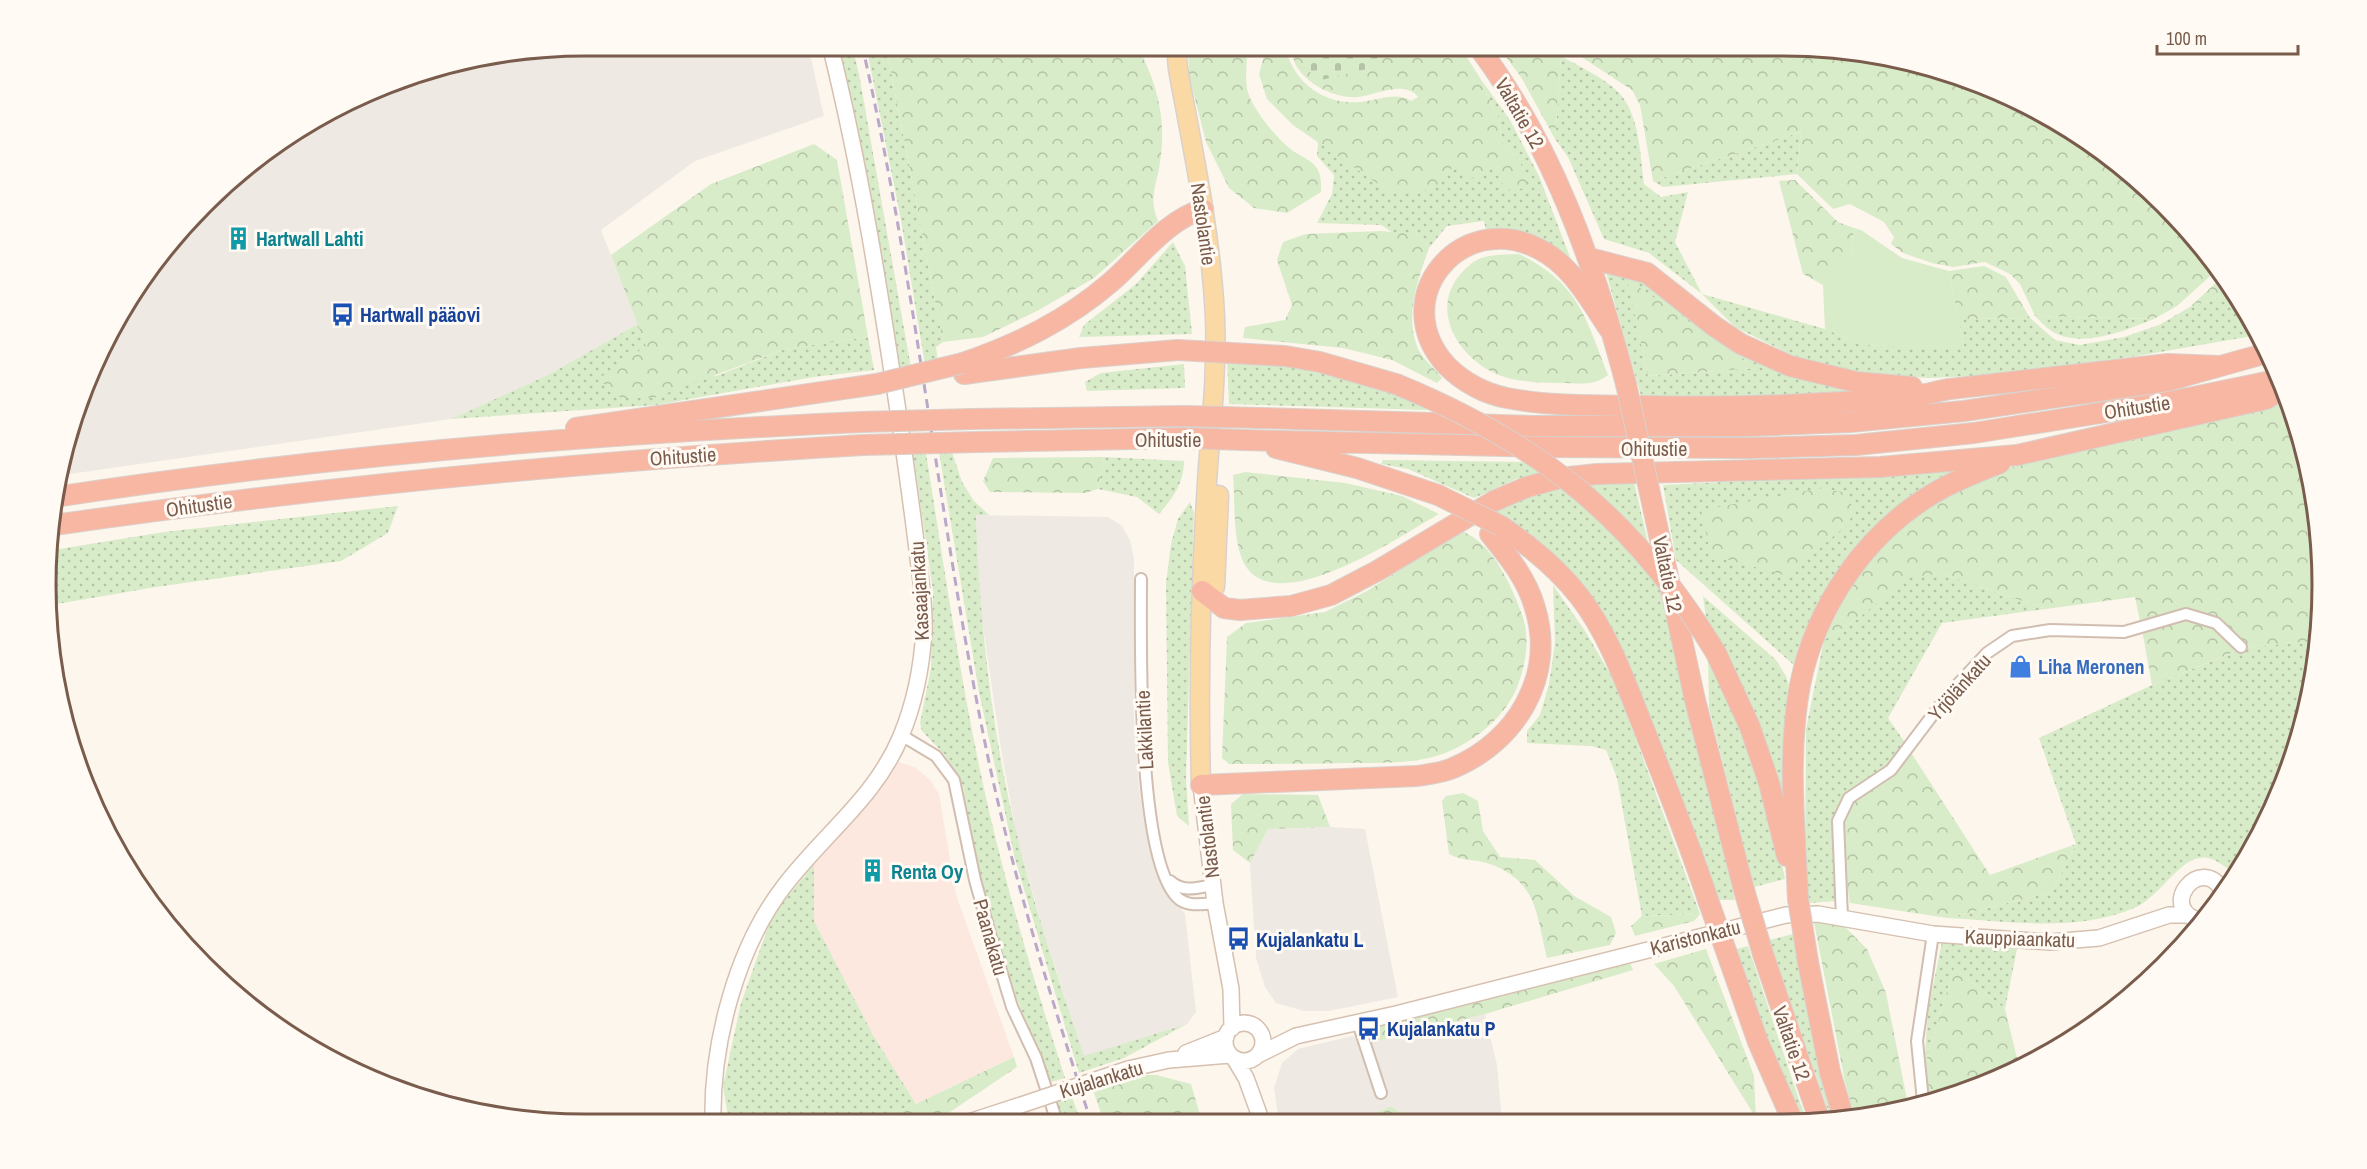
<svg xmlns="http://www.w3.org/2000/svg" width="2367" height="1169" viewBox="0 0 2367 1169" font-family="'Archivo Narrow',sans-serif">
	<defs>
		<pattern id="grass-dots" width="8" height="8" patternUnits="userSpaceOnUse" patternTransform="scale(1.5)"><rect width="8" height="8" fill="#d8ecc9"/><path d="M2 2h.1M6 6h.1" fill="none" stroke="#b4c2a5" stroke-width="1.8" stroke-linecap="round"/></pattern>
		<pattern id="forest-crowns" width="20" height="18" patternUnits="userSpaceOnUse" patternTransform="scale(1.5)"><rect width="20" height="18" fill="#d8ecc9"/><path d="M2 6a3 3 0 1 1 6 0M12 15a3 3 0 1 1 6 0" fill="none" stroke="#b4c2a5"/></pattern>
		<pattern id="cemetery-stones" width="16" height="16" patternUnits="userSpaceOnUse" patternTransform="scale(1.5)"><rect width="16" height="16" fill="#d8ecc9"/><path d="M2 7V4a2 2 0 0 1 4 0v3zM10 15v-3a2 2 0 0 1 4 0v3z" fill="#b4c2a5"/></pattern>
	</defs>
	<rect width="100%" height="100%" fill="#fdf6ec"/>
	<path fill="#fde8e0" d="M899,762L915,767L930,780L939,794L956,895L1014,1057L916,1104L873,1035L814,921V864L866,807Z"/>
	<path fill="#efe9e4" d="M585,45H808L824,116L695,161L601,230L638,324L548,375L451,419L56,476L86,378L136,285L256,157L411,74Z
		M976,515L1108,517L1122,526L1130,540L1134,559V717L1139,788L1144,821L1168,892L1185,914L1196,1012L1187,1024L1084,1057L1043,929L1016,833L1000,743L978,592Z
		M1330,827L1365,829L1398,997L1329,1011H1304L1276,1003L1265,987L1256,958L1250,863L1268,829Z
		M1485,1014L1497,1065L1502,1121H1411L1391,1106L1359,1121H1279L1274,1088L1282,1063L1298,1049L1352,1036L1377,1041Z"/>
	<path fill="url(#grass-dots)" fill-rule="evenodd" d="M837,45H852L859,74L911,368L898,370Z
		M866,45H886L943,342L936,347L938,363L925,365L901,220Z
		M1561,56C1580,67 1605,78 1620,94C1640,117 1640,155 1644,184L1661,197L1688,192L1675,242L1702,294L1825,329L1863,345L1964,348L1958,319L2030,318L2055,340L2080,345L2124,337L2159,325L2190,307L2235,292L2258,335L2137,356L1994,375L1928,378L1855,373L1798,358L1735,327L1702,294L1649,253L1604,239L1568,157L1555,139Z
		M1480,78L1510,120L1539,176L1575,270C1544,249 1525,228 1486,231L1484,221L1447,226L1429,248L1416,234H1395L1381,225L1317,223L1332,194L1334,175L1317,156L1318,141L1391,193L1453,167L1495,164L1519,158L1503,145L1498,118Z
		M1801,132L1797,174L1663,187L1653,181Z
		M1173,242L1185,266L1192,334L1079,337L1084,325L1136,284Z
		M1605,269L1645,278L1723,338L1896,391L1777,398L1642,399ZM1628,280L1756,368L1648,376Z
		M2035,316L2154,319C2126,330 2087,347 2057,334C2049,331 2041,322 2035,316Z
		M638,324L646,346L716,376L785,349L868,337L874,370L814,377L656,405L451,419L548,375Z
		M1227,360C1273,363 1395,378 1427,410L1229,404Z
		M1184,364L1185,388L1087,391L1085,382L1101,373Z
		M939,452H952L962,482L974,501L989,515H976C979,618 992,734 1017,835C1035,910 1060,983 1084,1056L1187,1024L1124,1058L1079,1073L1015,859L979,692Z
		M913,453H926C945,572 962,693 989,811C1010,901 1037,990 1065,1078L1051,1082L1014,992L980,880L963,786L945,755L922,731L920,723L931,668L933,591Z
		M1104,457L1184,461C1184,483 1173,498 1159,514L1137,497L1098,489Z
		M1383,460L1530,462L1543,472L1516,479L1474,498L1408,469L1381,464Z
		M1984,462L1891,516L1797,668L1676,560L1663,485L1911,473Z
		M1634,482L1650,551L1583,484Z
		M1566,487L1599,516L1657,578L1735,900H1715L1606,627L1490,512L1543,491Z
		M1190,502L1194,513L1186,778L1189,826L1177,816L1168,762L1166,583L1171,544L1178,519Z
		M398,506L388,533L341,561L156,587L51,605L53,550L164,532Z
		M1943,574L2046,609L1942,623L1888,718L1906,744L1888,768L1835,819L1833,867L1836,901L1809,903L1805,855L1806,729L1824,640L1860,617L1907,576Z
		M1553,585L1585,631L1615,682L1700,914L1642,916L1617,778L1606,750L1591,746L1527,743V731L1540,715L1549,684L1555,642Z
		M1703,596L1776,660L1786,676L1792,695L1788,837L1707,625Z
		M2316,641L2312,690L2281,791L2237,867L2232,871C2225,867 2219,862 2212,859C2183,848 2162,897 2134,908C2075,933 2010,921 1947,918L2052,892L2076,844L2039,738L2152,685L2247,647Z
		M1708,656L1735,708L1769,801L1785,879L1754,887L1709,708Z
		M814,864V921L873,1035L916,1104L861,1123H729L723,1086L741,1003L772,916Z
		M1793,934L1837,1119H1831L1769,940Z
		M1942,942L2017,949L2005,1009L1954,968L1924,1068L1928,1010Z
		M1748,946L1799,1100L1807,1120H1799L1778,1078L1733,950Z
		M1071,1094L1081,1122H1063L1056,1099Z"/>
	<path fill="url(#forest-crowns)" d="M886,45H1137C1157,83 1167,119 1160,162C1157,185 1148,198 1158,221L1094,278L1037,311L983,337L943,342Z
		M1188,45H1252L1247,51C1247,63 1245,77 1247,89C1251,107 1274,135 1288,147C1308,163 1323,160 1321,192L1287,213L1254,208L1229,188L1206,142L1189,75Z
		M1267,45H1285C1292,81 1322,105 1360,102C1376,101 1397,91 1411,101L1418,97C1404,79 1375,96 1357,97C1336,99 1308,85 1297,67C1293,61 1292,52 1290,45H1459L1480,78L1498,118L1503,145L1519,158L1529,188L1505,190L1495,164L1481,179L1464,176L1453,167L1435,189L1391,193L1293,125L1267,99L1259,74Z
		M1497,45H1547L1561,56L1555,139L1521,77Z
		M1563,45H1783L1888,55L1989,86L2083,136L2164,203L2218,269L2177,306L2154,319L2035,316L2020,284L2010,274L1985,262L1953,267L1932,263L1903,253L1891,244L1894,237L1884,222L1850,204L1833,209L1797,174L1801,132L1653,181L1640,105L1632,90Z
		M814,144L837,160L868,337L785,349L654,398H621L598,379L646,346L611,255L711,184Z
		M1795,180L1838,222L1854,228L1852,257L1823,285L1803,274L1779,181Z
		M1381,231L1416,234L1429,248C1418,280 1404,315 1418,349C1423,359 1435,369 1442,378L1437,383L1392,360L1343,348L1243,338L1245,327L1285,320L1292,305L1277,260L1283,242L1306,234Z
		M1519,254C1579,284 1585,316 1608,375C1592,387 1579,383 1560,383C1539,383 1515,382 1496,374C1451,353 1426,299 1471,264C1484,253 1504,255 1519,254Z
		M1984,266L2006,277L2030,318L1958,319L1949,271Z
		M1627,279L1757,368L1648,376Z
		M2220,279L2230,284L2235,292L2190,307Z
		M2288,401L2312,480L2322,585L2316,641L2247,647L2218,619L2187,608L2140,621L2135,597L2046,609L1943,574L1907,577L1860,617L1824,640L1844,597L1873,555L1915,515L1947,493L2003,469L2248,414Z
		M1104,457L1098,489L1085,493L990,492L983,481L993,458Z
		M1245,472L1345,483L1402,496L1439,514C1400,536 1262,631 1240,553C1233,532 1235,498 1233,475Z
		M1823,488L1842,492L1855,509L1848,524L1787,576L1711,555L1701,510Z
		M1461,531C1491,541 1511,584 1521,612C1530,635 1527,659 1519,682C1507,718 1469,747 1433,757C1406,764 1375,763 1347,763C1308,764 1268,764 1229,764L1222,758L1227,637L1246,623L1325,612L1367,591Z
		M2185,617L2215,627L2239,650L2152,685L2142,630Z
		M1910,751L1990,875L2076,844L2052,892L1947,918L1850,903L1844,869L1843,821L1853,802L1895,773Z
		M1463,793L1478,801L1483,831L1500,857L1535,860L1574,896L1611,917L1616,933L1610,945L1547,958C1536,914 1538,882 1490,864C1476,859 1461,861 1449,854L1442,801L1446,796Z
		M1243,794L1318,795L1330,827L1268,829L1250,863L1233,850L1231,804Z
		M1700,914L1694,921L1635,936L1631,926L1642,916Z
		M1814,922L1844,926L1867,949L1886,993L1908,1105L1855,1119L1845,1082Z
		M1706,949L1754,1076L1756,1118L1674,986L1654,964Z
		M1630,963L1633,970L1485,1014L1377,1041L1374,1028Z
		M1954,968L2005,1009L2019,1066L1989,1083L1930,1099L1924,1068Z
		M1014,1057L1017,1067L944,1116L916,1123H861L916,1104Z
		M1130,1075H1156L1191,1084L1202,1122H1104L1092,1087Z
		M1391,1106L1411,1121H1359Z"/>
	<path fill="url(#cemetery-stones)" d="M1303,45H1374L1379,66L1313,82Z"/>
	<path fill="#d8ecc9" d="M1854,228L1861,230L1902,258L1949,271L1964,349L1863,345L1825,329L1823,285L1852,257Z"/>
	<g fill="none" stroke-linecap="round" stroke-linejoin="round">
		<defs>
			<path id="street" d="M1141,579C1141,638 1136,863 1179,899C1189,907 1203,904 1215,903
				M901,735L936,756L954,780L975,880L992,941L1012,1007L1036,1058L1057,1122
				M1170,881C1183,893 1197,888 1213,885
				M1842,918L1838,821L1849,798L1891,770L1947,696L1987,653L2012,636L2050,630L2124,632L2186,614L2216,623L2241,647
				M1358,1023L1381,1093
				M1923,1101L1917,1041L1933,934"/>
			<path id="secondary" d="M1201,785L1215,903L1231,989L1232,1028
				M2202,921C2155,911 2200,851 2223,891
				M1225 1042a19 19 0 1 1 38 0a19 19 0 1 1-38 0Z
				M1186,1053L1226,1037
				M1258,1055L1296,1036L1396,1014L1786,915L1818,914L1933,934L2050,942L2099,938L2169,915H2188
				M1234,1058L1246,1078L1262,1122
				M1128,1069L1169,1060L1230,1055
				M966,1123L1021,1105
				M713,1124C711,1045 736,948 785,885C824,834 876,797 901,736C915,702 922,666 924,630C925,603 920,576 917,550C912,508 906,466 900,424C881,298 861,169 830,45"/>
			<path id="primary" d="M1176,45L1178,69C1193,151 1211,233 1215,317C1217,367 1212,417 1208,467C1201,572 1198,679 1201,785
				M1215,587L1219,495"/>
			<path id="highway" d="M1477,45C1553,146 1594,263 1626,384
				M1589,258L1647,273L1714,326L1741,344L1790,366L1856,382L1912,387
				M1612,333C1591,303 1573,266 1539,249C1461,208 1385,299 1447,366C1463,382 1485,394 1507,398C1552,407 1601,405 1646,406C1733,408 1821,405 1908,397C1922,396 1936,391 1950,389C2022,381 2095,372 2168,364L2219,366
				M1285,356L1320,362L1396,384
				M963,363C1018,344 1067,320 1111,282C1140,257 1165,221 1203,209
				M964,374L1081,358L1178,350
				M1260,418L1531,426H1747L1850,422L1964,411L2167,381L2267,353
				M973,419L1185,416
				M576,428L877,384
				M1243,440L1543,447L1749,448L1856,445L1974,433L2169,402L2281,379
				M978,442L1186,438
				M1276,448L1357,468L1438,495
				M1649,489L1695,700L1744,890
				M55,497C322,456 591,434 861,422
				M54,525C325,486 590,461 863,445
				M1501,526C1531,547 1557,568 1579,596C1608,633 1625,681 1642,724C1665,782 1688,840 1708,900
				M1202,591L1224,608L1240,610L1291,606L1331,595L1377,571L1494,501L1527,487L1560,478L1597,474L1880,467L2017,455L2266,399L2284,388
				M1716,653L1750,727L1769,783L1787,856
				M1201,785L1417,776C1429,774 1442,773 1453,768C1516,742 1556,676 1535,608C1527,579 1508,556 1490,534
				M1798,899C1795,830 1787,754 1800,685C1816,606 1865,534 1934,493C1955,480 1978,472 2000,463
				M1763,954L1819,1119
				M1730,962L1758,1042L1792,1120
				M1808,962L1830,1072L1844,1119"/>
		</defs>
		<use href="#street" stroke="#d1beb0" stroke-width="14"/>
		<use href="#secondary" stroke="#d6c0b0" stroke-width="18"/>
		<use href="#primary" stroke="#dad1cd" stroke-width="21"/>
		<use href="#highway" stroke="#dad1cd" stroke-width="22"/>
		<use href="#street" stroke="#fff" stroke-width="10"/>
		<use href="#secondary" stroke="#fff" stroke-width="15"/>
		<use href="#primary" stroke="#fbd9a5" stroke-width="18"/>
		<use href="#highway" stroke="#f7b7a3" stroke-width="20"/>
		<path stroke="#b9a8c9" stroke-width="3" stroke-dasharray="9 6" stroke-linecap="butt" d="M862,45C914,272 937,505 983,733C1009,865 1050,994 1091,1122"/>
		<defs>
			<path id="secondary-bridge" d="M1021,1105L1128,1069"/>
			<path id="highway-bridge" d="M1178,350L1285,356
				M877,384L963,363
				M1396,384C1540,443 1635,519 1716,653
				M1626,384L1649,489
				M1185,416L1260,418
				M861,422L973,419
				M1186,438L1243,440
				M863,445L978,442
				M1438,495L1501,526
				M1744,890L1763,954
				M1798,899L1808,962
				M1708,900L1730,962"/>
		</defs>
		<use href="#secondary-bridge" stroke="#d6c0b0" stroke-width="18" stroke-linecap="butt"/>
		<use href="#highway-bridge" stroke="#dad1cd" stroke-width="22" stroke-linecap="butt"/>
		<use href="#secondary-bridge" stroke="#fff" stroke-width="15"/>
		<use href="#highway-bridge" stroke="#f7b7a3" stroke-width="20"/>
	</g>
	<defs>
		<symbol id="building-bare" viewBox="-9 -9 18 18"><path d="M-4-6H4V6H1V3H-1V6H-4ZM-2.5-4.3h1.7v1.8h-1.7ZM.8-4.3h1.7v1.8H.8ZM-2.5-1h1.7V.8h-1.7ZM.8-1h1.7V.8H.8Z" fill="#0f9aa8" stroke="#fffaf3" stroke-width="2.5" paint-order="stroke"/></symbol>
		<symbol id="bus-bare" viewBox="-9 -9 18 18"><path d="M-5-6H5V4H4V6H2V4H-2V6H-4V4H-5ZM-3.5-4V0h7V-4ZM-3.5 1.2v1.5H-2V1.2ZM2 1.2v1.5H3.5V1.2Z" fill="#1a4fb4" stroke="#fffaf3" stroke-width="2.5" paint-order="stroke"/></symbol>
		<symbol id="shop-bare" viewBox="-9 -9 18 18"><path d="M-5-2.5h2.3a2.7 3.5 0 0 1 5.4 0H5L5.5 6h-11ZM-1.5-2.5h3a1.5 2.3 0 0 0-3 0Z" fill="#3f7fe0" stroke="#fffaf3" stroke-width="2.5" paint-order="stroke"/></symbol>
	</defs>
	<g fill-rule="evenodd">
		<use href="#building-bare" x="222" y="222" width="33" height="33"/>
		<use href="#bus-bare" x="326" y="298" width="33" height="33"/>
		<use href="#shop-bare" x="2004" y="650" width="33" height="33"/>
		<use href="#building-bare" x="856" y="854" width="33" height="33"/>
		<use href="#bus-bare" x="1222" y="922" width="33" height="33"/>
		<use href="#bus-bare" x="1352" y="1012" width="33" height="33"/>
	</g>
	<g text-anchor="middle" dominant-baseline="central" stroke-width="6" stroke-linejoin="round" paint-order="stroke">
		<g font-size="20" fill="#7a5c4d" stroke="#fffaf3">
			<text transform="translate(1520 113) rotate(60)">Valtatie 12</text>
			<text transform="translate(1204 224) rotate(82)">Nastolantie</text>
			<text transform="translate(2137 407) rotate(-9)">Ohitustie</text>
			<text x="1168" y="439">Ohitustie</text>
			<text x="1654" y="448">Ohitustie</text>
			<text transform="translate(683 456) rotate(-4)">Ohitustie</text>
			<text transform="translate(199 505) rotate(-8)">Ohitustie</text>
			<text transform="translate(1668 574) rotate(78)">Valtatie 12</text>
			<text transform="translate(919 591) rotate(-93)">Kasaajankatu</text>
			<text transform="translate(1959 687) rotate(-48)">Yrjölänkatu</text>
			<text transform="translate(1144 730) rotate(-93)">Lakkilantie</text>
			<text transform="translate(1207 837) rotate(-97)">Nastolantie</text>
			<text transform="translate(991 937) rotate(74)">Paanakatu</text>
			<text transform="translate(1695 937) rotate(-14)">Karistonkatu</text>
			<text transform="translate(2020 938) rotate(2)">Kauppiaankatu</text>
			<text transform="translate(1792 1043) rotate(71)">Valtatie 12</text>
			<text transform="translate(1101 1079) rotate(-17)">Kujalankatu</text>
		</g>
		<g font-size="20" font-weight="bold" fill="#0d838f" stroke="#fffaf3" text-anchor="start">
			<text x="256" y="238">Hartwall Lahti</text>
			<text x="891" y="871">Renta Oy</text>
		</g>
		<g font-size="20" font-weight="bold" fill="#164399" stroke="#fffaf3" text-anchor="start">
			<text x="360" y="314">Hartwall pääovi</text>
			<text x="1256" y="939">Kujalankatu L</text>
			<text x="1387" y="1028">Kujalankatu P</text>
		</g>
		<g font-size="20" font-weight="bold" fill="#366cbe" stroke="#fffaf3" text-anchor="start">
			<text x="2038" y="666">Liha Meronen</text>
		</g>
	</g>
	<path d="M0 0H2367V1169H0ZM585 56H1783A529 529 0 0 1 2312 585V585A529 529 0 0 1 1783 1114H585A529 529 0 0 1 56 585V585A529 529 0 0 1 585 56Z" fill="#fffaf3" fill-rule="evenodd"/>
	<path fill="none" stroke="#7a5c4d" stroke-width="3" d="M585 56H1783A529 529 0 0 1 2312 585V585A529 529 0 0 1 1783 1114H585A529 529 0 0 1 56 585V585A529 529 0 0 1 585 56Z"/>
	<path d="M2157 45v9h141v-9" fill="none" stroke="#7a5c4d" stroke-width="3"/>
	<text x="2166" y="45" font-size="18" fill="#7a5c4d" stroke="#fffaf3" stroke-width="4.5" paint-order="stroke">100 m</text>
</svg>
